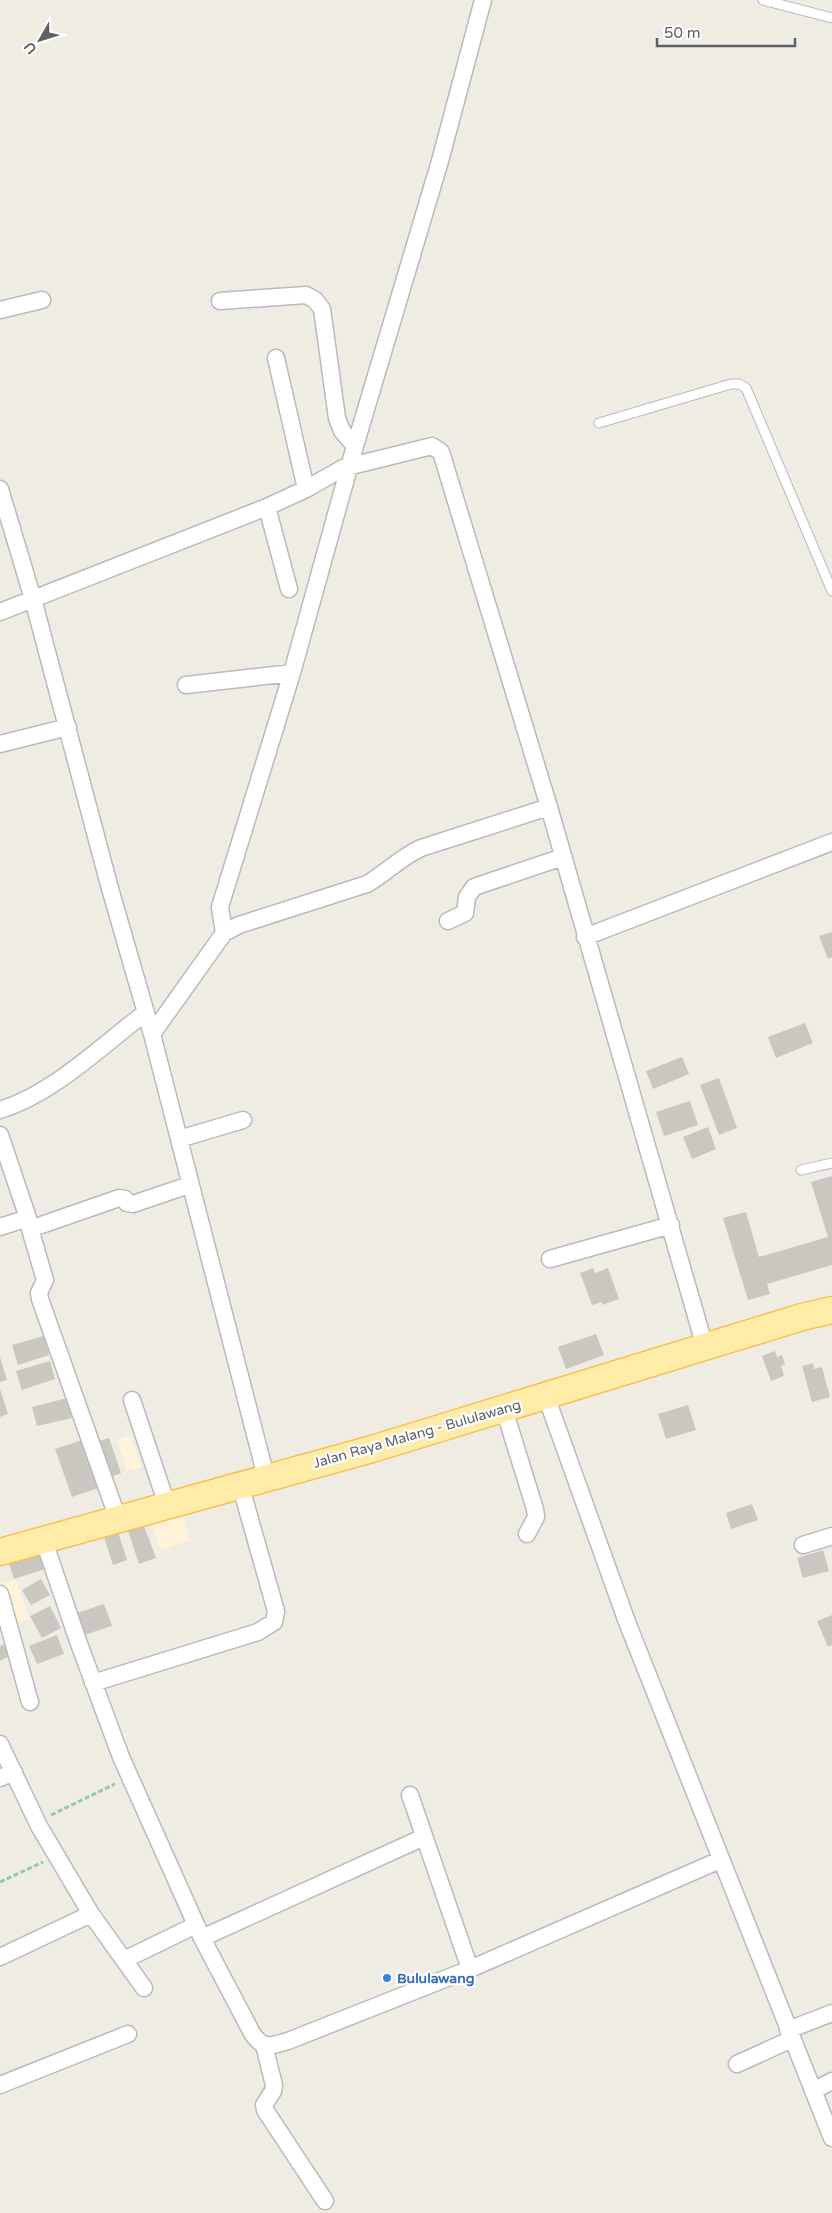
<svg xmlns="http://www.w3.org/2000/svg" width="832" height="2213" viewBox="0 0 832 2213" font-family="'Varela Round',sans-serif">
	<rect width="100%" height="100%" fill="#efece4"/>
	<path fill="#fff4d9" d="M130,1435L141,1467L127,1471L117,1440Z
		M181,1513L190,1540L161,1550L152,1523Z
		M16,1579L29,1619L14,1624L0,1584Z"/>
	<path fill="#cac7c1" d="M832,932V957L828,959L819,936Z
		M805,1023L813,1043L776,1058L768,1037Z
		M682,1057L689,1074L653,1089L646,1071Z
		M719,1078L737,1128L719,1135L700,1085Z
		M690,1101L698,1125L664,1136L656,1112Z
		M708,1127L716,1149L692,1159L683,1137Z
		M832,1176V1265L767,1284L770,1294L748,1300L723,1218L746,1212L759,1257L828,1237L811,1182Z
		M593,1268L595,1273L608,1268L619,1299L602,1305V1302L592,1305L580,1273Z
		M596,1334L604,1355L566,1369L558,1347Z
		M44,1336L49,1355L18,1365L12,1345Z
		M775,1351L777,1357L782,1355L785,1364L781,1366L784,1376L771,1381L762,1356Z
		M0,1357L7,1380L0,1382Z
		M50,1361L55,1379L22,1390L16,1371Z
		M813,1363L814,1369L822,1367L830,1397L812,1402L802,1366Z
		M0,1389L8,1414L0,1417Z
		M67,1398L72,1418L37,1426L32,1407Z
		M688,1405L696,1430L666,1439L658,1414Z
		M109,1438L121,1473L108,1478L96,1442Z
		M85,1439L101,1487L72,1497L55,1449Z
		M752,1504L758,1520L731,1529L726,1513Z
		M116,1526L127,1560L113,1565L102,1531Z
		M144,1526L156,1558L139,1564L128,1531Z
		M38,1549L45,1569L14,1579L8,1560Z
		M823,1550L829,1571L803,1578L797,1558Z
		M41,1579L50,1595L31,1605L22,1590Z
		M104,1604L112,1626L84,1635L77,1613Z
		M50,1606L61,1628L42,1638L30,1616Z
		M832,1615V1645L828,1647L817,1621Z
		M57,1635L64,1654L37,1664L29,1646Z
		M5,1644L10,1656L0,1661V1646Z"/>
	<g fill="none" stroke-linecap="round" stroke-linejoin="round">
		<defs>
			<path id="service" d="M763,0L832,18
				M599,423L731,384H739L746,388L832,591
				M801,1170L832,1163"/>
			<path id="minor" d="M220,301L306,295L315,300L322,309L337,418L342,431L355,446L292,673L220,907L224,933
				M0,310L42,300
				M276,358L306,489
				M355,446L440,161L483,0
				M0,489L33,599L109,885L152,1034L266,1477
				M267,507L289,589
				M0,612L267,507L306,489L343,468L432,446L441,452L549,807L705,1347
				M186,685L292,673
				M0,744L68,727
				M448,921L465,913L467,897L474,887L563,857
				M585,937L832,842
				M152,1034L224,933L239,925L367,884C386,873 401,857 421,848L549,807
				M0,1110C54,1093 100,1047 145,1013
				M0,1135L28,1218L30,1229L45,1280L39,1293L40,1299L118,1519
				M179,1139L243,1120
				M0,1227L28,1218
				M30,1229L119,1198L125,1199L127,1203L133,1204L189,1185
				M550,1259L671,1225
				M546,1396L627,1622L832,2138
				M132,1400L167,1505
				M504,1409L535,1509L536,1517L527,1534
				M44,1541L78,1641L121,1757L202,1938L252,2033C263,2050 270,2046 288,2041L470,1969L720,1860
				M803,1545L832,1536
				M0,1594L30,1702
				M93,1683L258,1632L274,1622L276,1611L240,1484
				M0,1744L39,1826L91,1914L144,1988
				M0,1778L14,1772
				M410,1795L470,1969
				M202,1938L424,1837
				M0,1957L91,1914
				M124,1960L196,1925
				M788,2030L832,2013
				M264,2045L274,2085L273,2091L264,2105L265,2110L325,2201
				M737,2064L792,2039
				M0,2085L128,2034
				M813,2091L832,2081"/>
			<path id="primary" d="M0,1552L372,1449L802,1317L832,1310"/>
		</defs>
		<use href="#service" stroke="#b7babf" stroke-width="11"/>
		<use href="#minor" stroke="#b7babf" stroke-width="19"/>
		<use href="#primary" stroke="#f9c053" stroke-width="29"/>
		<path stroke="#97caa3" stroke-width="3" stroke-dasharray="5 2.5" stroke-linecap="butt" d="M51,1815L115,1784
			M0,1882L43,1862"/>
		<use href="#service" stroke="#fff" stroke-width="9"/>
		<use href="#minor" stroke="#fff" stroke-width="16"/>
		<use href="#primary" stroke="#ffeca9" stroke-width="26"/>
	</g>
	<circle fill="#3f7fe0" stroke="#fff" stroke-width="2" cx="387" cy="1978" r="5"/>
	<g text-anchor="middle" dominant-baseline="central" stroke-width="4.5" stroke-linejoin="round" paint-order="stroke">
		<g font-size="14" fill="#5c6166" stroke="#fff">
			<text transform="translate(417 1434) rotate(-16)">Jalan Raya Malang - Bululawang</text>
		</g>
		<g font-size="14" font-weight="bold" fill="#366cbe" stroke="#fff" text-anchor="start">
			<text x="397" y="1978">Bululawang</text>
		</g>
	</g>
	<g transform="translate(40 40) rotate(231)" stroke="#ffffff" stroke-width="4" paint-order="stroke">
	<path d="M0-4L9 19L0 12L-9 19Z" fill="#5c6166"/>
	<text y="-8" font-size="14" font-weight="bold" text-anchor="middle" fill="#5c6166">U</text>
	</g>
	<path d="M657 38v8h138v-8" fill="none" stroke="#5c6166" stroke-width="2.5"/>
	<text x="664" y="38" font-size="15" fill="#5c6166" stroke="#ffffff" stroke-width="4" paint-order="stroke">50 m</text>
</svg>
